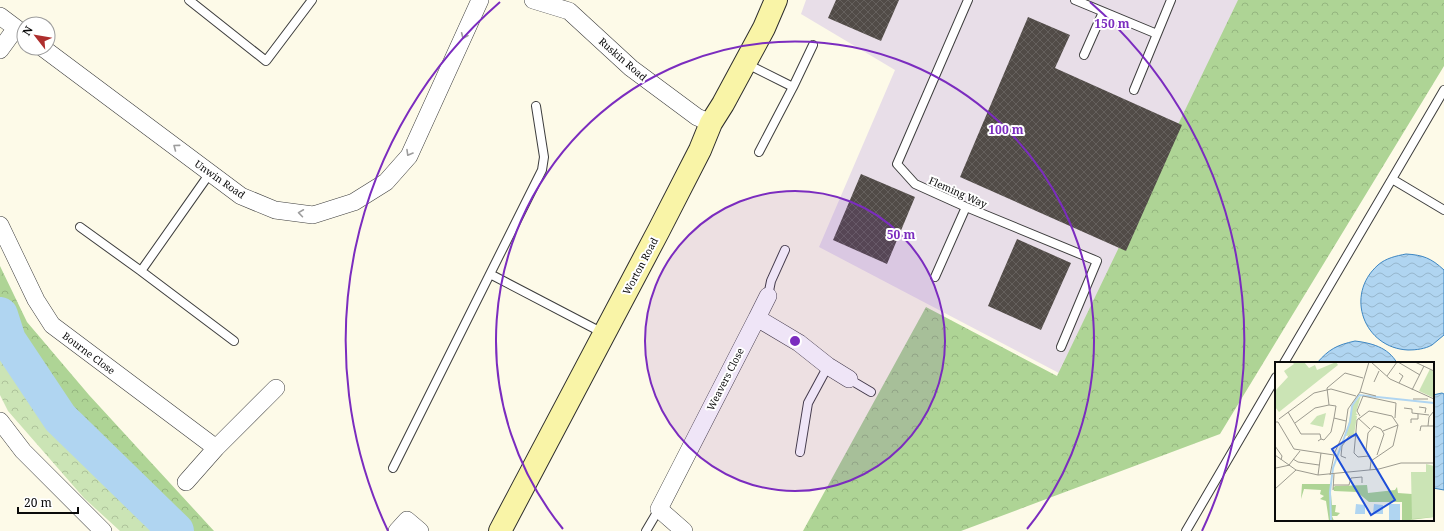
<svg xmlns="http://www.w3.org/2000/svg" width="1444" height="531" viewBox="0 0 1444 531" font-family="'Noto Serif',serif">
	<defs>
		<pattern id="forest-crowns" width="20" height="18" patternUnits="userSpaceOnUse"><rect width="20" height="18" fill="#aed495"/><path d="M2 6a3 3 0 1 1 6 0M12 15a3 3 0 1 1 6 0" fill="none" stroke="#94b57f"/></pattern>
		<pattern id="park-crowns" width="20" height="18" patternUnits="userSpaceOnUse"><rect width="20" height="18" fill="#cbe4b5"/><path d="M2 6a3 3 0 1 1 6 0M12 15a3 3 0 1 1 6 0" fill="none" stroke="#adc29a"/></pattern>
		<pattern id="water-waves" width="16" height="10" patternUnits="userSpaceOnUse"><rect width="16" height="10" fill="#b0d5f1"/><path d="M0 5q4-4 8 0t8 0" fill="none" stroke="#96b6cd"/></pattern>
		<pattern id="building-cross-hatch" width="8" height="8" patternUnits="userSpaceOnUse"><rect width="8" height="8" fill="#514b47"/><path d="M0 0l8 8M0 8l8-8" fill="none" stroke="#65605d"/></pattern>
	</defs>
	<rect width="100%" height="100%" fill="#fdfae8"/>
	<path fill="#e8dee8" d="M806,0H1254L1076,382L819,247L895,70L801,14Z"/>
	<path fill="url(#forest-crowns)" d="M1238,0H1444V66L1220,434L961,531H803L926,307L1057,376Z
		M0,266L27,322L89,395L214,531H187L66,405L21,346L0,297Z"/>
	<path fill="url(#park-crowns)" d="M0,340L47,419L165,531H120L84,498L8,411L0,395Z"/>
	<path fill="url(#water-waves)" stroke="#3d86c2" d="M1406,254C1423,255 1431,258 1444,270V335C1440,338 1436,342 1432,345C1425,349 1416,350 1408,350C1364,348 1344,295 1378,265C1386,258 1396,256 1406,254Z
		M1355,341C1371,343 1388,347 1397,363H1317C1329,349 1337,345 1355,341Z
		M1442,393L1444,394V490L1433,488V395Z"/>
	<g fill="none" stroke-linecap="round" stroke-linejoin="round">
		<path stroke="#b0d5f1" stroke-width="36" d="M0,315L8,340L60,418L176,531"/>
	</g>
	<path fill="url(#building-cross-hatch)" d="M836,0H899L881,41L828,18Z
		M1028,17L1070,35L1055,68L1182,125L1126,251L960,177Z
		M861,174L915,197L887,264L833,240Z
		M1017,239L1071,263L1041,330L988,306Z"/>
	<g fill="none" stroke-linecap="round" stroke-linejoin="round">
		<defs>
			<path id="lane" d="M189,0L266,61L312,0
				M968,0L897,164L915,184L966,207L1097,261L1061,347
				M1075,0L1157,34
				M1084,55L1103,12
				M745,63L793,87L759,152
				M793,87L813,45
				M1134,90L1171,0
				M1392,179L1444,90
				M80,227L141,271L210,173
				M141,271L234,341
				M490,274L603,333
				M935,277L966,207
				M768,296L771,281L785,250
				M1284,363L1392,179L1444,210
				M849,379L871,392
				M800,452L808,403L828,366
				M393,468L542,170L544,157L536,106
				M646,531L659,509
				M1186,531L1276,377"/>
			<path id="street" d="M533,0L569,11L631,68L697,117L711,123
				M0,16L24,34
				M43,48L241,196L275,210L313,215L354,202L386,182L409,156L480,0
				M0,50L16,28
				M0,225L36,300L52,325L216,448L276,388
				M757,318L768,296
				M0,421L23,451L103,531
				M186,482L216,448
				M397,531L407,520L420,531
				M684,531L659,509L757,318L799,343L828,366L849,379"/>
			<path id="secondary" d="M500,531L659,230L700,150L711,123L723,104L764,28L776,0"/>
		</defs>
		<use href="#lane" stroke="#3d3d3d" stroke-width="10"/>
		<use href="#street" stroke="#3d3d3d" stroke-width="18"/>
		<use href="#secondary" stroke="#2c2c2c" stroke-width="24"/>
		<use href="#lane" stroke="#fff" stroke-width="8"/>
		<use href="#street" stroke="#fff" stroke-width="17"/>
		<use href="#secondary" stroke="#f9f4a7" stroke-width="22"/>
	</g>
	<defs><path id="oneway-chevron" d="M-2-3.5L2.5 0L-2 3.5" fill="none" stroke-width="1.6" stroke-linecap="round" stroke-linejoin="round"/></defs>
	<g stroke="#9d9d9d">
		<use href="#oneway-chevron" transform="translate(464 36) rotate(114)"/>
		<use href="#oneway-chevron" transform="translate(176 147) rotate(-143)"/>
		<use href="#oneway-chevron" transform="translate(409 153) rotate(120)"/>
		<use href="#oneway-chevron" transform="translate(301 213) rotate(-172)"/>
	</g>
	<circle cx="795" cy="341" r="150" fill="#7b2cbf" fill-opacity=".12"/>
	<g fill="none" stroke="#7b2cbf" stroke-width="2">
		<circle cx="795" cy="341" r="150"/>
		<path d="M563 529A299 299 0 1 1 1027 529"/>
		<path d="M388 531A449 449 0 0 1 500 2M1090 2A449 449 0 0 1 1202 531"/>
	</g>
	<g text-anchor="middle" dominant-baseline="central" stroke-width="4" stroke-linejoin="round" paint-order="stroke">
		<g font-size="10" fill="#0a0a0a" stroke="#fff">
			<text transform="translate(623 59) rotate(41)">Ruskin Road</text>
			<text transform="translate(220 179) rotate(35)">Unwin Road</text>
			<text transform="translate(958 192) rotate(24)">Fleming Way</text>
			<text transform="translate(640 266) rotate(-62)">Worton Road</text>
			<text transform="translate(89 353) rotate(37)">Bourne Close</text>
			<text transform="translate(725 379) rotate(-63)">Weavers Close</text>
		</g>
	</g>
	<g transform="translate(1275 362)">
		<rect width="159" height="159" fill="#fdfae8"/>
		<path d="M27,122H55L57,143H61L60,150L65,151L62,154H57L59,159H54L51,139L45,137L49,134L45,132L46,128L29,127L26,137ZM92,123L93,131L120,128L122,125L123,131L137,132V151L159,155L127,159V140H94L82,130L59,129L58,126L60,124Z" fill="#aed495"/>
		<path d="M17,0H29L34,6L40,3L42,8L61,0L63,3L4,50L0,45V29L13,15L9,9L19,2ZM155,7L159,9V36L144,29ZM86,33L81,51L83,53H80L82,54L79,73L71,74L77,44ZM51,51L48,65L35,62L42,54ZM151,102L159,104V155L137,157L136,110H151Z" fill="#cbe4b5"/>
		<path d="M81,142L90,143V152H80ZM99,142L108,143V152H98ZM114,142H125V159H114Z" fill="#b0d5f1"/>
		<path fill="none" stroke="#b0d5f1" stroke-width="2" d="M56,159L55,130L58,106L75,60L77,44L84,33L159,41"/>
		<path fill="none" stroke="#9c9a8f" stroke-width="1" d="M96,0L115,17L159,37M123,0L145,13M140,0L159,9M124,11L128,14L124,21M112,14L122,0M99,20L104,9M137,28L149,4M85,30L101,34M138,37H153M144,45L151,46L150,51M129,46L137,47V51L154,53M13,50L26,72H45L46,77L43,79M85,54L82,49L88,34L121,41L120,56M59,56L61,44L54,43L52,26L70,11L88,16M83,56L95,67M4,57L39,31L56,27L81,34M0,60H3L19,87L59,93L55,113M20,61L40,46L54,43M136,61V57H143V52M153,64L154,55L159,49M108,69L123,63M145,69L146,64H159M46,77L49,78L56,70L59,56L71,59M0,84L7,94L6,98M59,92L70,68L73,47L85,30L94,0M0,93L21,108L43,113L104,107L126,101H159M94,94L83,95L79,91L82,58L94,49L117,54L123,63L118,84L96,99M71,96L66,94L67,84L74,74H80M18,97L23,100L44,103M14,103L25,89M1,106L15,103M95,108L96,99L91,88L93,71L99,64L106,67L109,72L102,93M43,113L46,91M58,123H74L76,116L87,115V121M0,127L21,108M58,128L59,112"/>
		<path fill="#1d4ed8" fill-opacity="0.15" stroke="#1d4ed8" stroke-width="2" d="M81,72L120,138L96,153L57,87Z"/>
		<rect width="159" height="159" fill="none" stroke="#0a0a0a" stroke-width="2"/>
	</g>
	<circle cx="795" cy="341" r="6" fill="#7b2cbf" stroke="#fff" stroke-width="2"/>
	<g font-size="12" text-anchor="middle" font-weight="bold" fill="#7b2cbf" stroke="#fff" stroke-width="4" stroke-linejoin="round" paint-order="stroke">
		<text x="1112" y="28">150 m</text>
		<text x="1006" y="134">100 m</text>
		<text x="901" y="239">50 m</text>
	</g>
	<g transform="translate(36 36) rotate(301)"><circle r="19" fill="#ffffff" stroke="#9d9d9d"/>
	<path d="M0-3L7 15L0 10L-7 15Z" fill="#ae2e2d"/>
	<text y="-6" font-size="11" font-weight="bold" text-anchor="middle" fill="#0a0a0a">N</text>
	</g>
	<path d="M18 507v6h60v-6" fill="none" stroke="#0a0a0a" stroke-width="2"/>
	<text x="24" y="507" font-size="12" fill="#0a0a0a" stroke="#ffffff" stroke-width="3" paint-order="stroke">20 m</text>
</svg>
